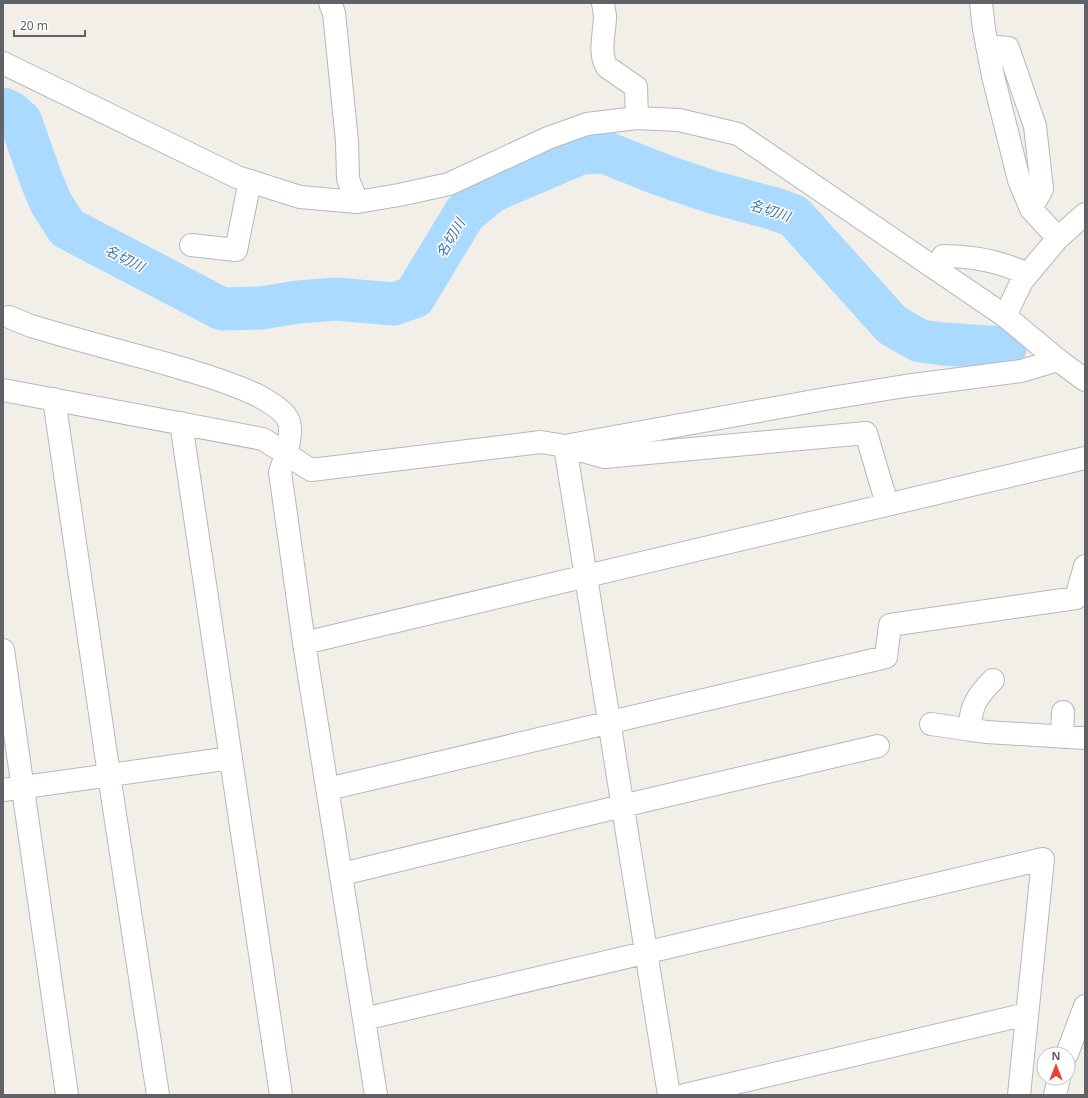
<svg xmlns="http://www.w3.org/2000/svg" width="1088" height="1098" viewBox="0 0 1088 1098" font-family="'Noto Sans','Noto Sans JP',sans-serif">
	<rect width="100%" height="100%" fill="#f1efe8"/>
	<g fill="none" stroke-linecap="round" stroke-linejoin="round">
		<path stroke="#aadaff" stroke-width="43" d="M3,109L10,112L21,122L41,179L51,203L67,228L222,309L261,308L298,302L335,299L394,304L414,297L465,213L492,191L581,153L604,152L662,175L712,192L775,209L794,216L892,325L920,341L943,344L1005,348"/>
		<defs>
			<path id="minor" d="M330,3L334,13L347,141L348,179L357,202
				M603,3C604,7 604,12 605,16C605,32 598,53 607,67L636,87L637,118
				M981,3L984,29L993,76L1019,180L1031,209L1058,238L1085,214
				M987,46L1008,48L1035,126L1042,189L1031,209
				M191,245L236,250L250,181
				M943,256C971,256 1002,262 1027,274
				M1005,316L1022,281L1058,238
				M9,317L31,326C71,338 112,349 153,360C188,370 224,380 257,395C266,400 286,411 289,422C293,436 285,459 280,472L304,643L376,1095
				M3,390L263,439L311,470L541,442L565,446L604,457L866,433L887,504
				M54,399L109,775L158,1095
				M181,423L281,1095
				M570,445L825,399L905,386L1021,371L1058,360
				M565,446L669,1095
				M304,643L1085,458
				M3,650L67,1095
				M993,680C979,694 967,709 972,730L987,732L1085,738
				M931,724L972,730
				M1062,737L1063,712
				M328,789L886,657L890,625L1076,598L1085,566
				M3,790L231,758
				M342,874L622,806L878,746
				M364,1019L1043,859L1019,1095
				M1067,1054L1085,1006
				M685,1095L1027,1014
				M1055,1095L1059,1078"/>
			<path id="tertiary" d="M3,63L237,177L300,197L357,202L399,195L449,184L548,138L587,124L637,118L679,120L738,134L1005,316L1058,360L1085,380"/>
		</defs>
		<use href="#minor" stroke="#b5b8bc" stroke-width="24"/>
		<use href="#tertiary" stroke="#b5b8bc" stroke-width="24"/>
		<use href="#minor" stroke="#fff" stroke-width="22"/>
		<use href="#tertiary" stroke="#fff" stroke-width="22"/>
	</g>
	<g text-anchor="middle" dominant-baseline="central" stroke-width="3" stroke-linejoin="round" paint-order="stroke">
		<g font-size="14" font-style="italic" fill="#4174aa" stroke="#fff">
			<text transform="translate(770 210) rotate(18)">名切川</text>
			<text transform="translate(450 238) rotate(-59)">名切川</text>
			<text transform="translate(125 258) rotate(27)">名切川</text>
		</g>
	</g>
	<rect width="1088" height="1098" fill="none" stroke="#5f6368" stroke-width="8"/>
	<g transform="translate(1056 1066)"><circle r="19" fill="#ffffff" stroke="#bfc1c3"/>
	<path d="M0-3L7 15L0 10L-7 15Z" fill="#ea4335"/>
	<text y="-6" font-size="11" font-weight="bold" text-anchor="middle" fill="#5f6368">N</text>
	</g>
	<path d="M14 30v6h71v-6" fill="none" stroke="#5f6368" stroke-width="2"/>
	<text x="20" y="30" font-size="12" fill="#5f6368" stroke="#ffffff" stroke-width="3" paint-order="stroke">20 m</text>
</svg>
